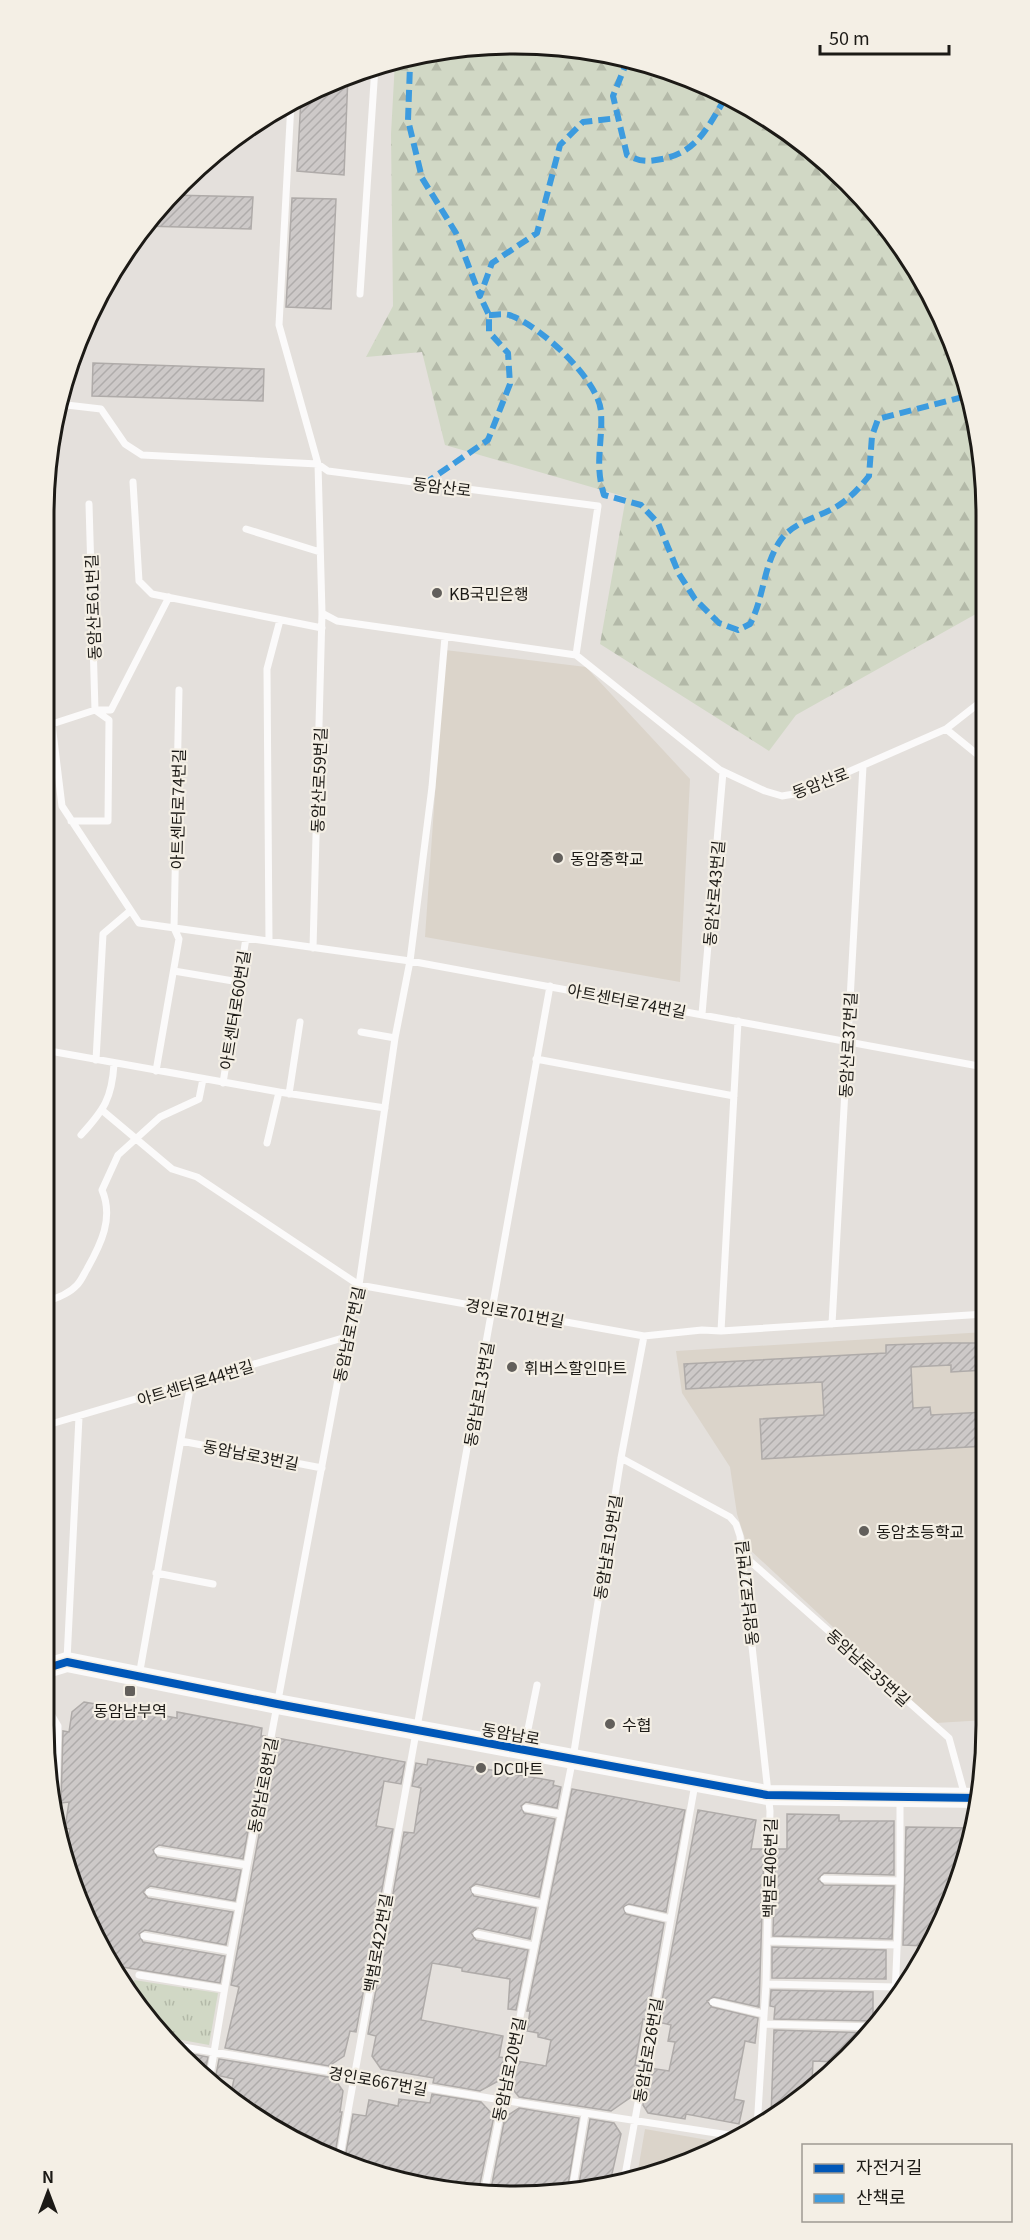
<svg xmlns="http://www.w3.org/2000/svg" width="1030" height="2240" viewBox="0 0 1030 2240" font-family="Georgia,'Noto Sans KR',serif">
	<defs>
		<pattern id="forest-firs" width="22" height="20" patternUnits="userSpaceOnUse" patternTransform="scale(1.5)"><rect width="22" height="20" fill="#d1d8c5"/><path d="M5 1l3.5 6h-7zM16 11l3.5 6h-7z" fill="#b3b9a8"/></pattern>
		<pattern id="park-tufts" width="24" height="20" patternUnits="userSpaceOnUse" patternTransform="scale(1.5)"><rect width="24" height="20" fill="#d1d8c5"/><path d="M3 7l-1-3M5 7V3M7 7l1-3M15 17l-1-3M17 17v-4M19 17l1-3" fill="none" stroke="#b3b9a8"/></pattern>
		<pattern id="building-hatch" width="6" height="6" patternUnits="userSpaceOnUse" patternTransform="scale(1.5)"><rect width="6" height="6" fill="#cdc9c8"/><path d="M-1 1l2-2M0 6l6-6M5 7l2-2" fill="none" stroke="#afacab"/></pattern>
	</defs>
	<rect width="100%" height="100%" fill="#e4e0dc"/>
	<path fill="#dbd4ca" d="M445,650L586,667L690,779L680,982L425,937Z
		M985,1332L986,1720L936,1723L748,1548L737,1514L730,1467L682,1393L676,1351Z
		M645,2129L725,2143L637,2176Z"/>
	<path fill="url(#forest-firs)" d="M515,44L607,52L695,79L802,141L889,228L950,334L982,453L983,610L796,715L769,751L600,644L626,497L445,445L422,352L366,357L393,306L391,134L395,61L423,53Z"/>
	<path fill="url(#park-tufts)" d="M134,1980L218,1993L209,2045L160,2036L131,1995Z"/>
	<path fill="url(#building-hatch)" stroke="#afaba9" stroke-width="1.5" d="M348,75L344,175L297,171L301,98Z
		M171,195L253,197L251,229L145,226Z
		M292,198L336,199L331,309L286,307Z
		M93,363L264,369L263,401L92,396Z
		M945,1343H985V1370L951,1372V1365L911,1367L913,1408L930,1407L931,1415L985,1412L986,1446L762,1459L760,1419L824,1415L822,1382L686,1389L684,1364L886,1353V1345Z
		M84,1702L177,1718V1712L262,1728L261,1736H265L243,1859L159,1845L153,1850L157,1857L241,1870L235,1901L150,1886L143,1892L148,1898L233,1912L226,1945L145,1930L139,1934L143,1942L225,1956L220,1983L110,1965L106,1960L69,1877L65,1857L70,1829L65,1828L69,1802L61,1803L63,1731L69,1732L72,1712Z
		M44,1730L52,1731L51,1771L50,1762Z
		M277,1738L405,1762L401,1784L384,1781L376,1826L393,1829L356,2032L350,2031L344,2056L329,2066L225,2048L239,1987L231,1985Z
		M428,1759L554,1781L553,1785L561,1787L557,1808L526,1802L521,1806L524,1813L555,1819L539,1897L476,1884L470,1888L474,1896L536,1908L530,1939L478,1928L471,1933L476,1940L528,1950L516,2010L508,2009L510,1979L462,1971V1968L432,1963L421,2020L503,2036L499,2057L506,2058L502,2079L480,2091L433,2083L434,2078L381,2069L372,2056L376,2036L368,2034L404,1832L414,1833L421,1788L412,1786L416,1763L427,1765Z
		M572,1789L685,1810L666,1912L629,1904L623,1907L626,1914L664,1923L647,2020L643,2019L635,2065L639,2066L634,2095L611,2111L519,2097L511,2087L517,2061L546,2066L551,2040L538,2037V2033L527,2031L530,2011H527Z
		M698,1810L756,1820L751,1849H764L759,2007L714,1997L707,2001L712,2007L758,2018L755,2043L745,2041L734,2099L744,2101L739,2124L686,2114L685,2119L648,2113L643,2105L650,2068L669,2071L675,2042L668,2041L671,2025L658,2022Z
		M787,1814L839,1815V1821H894V1875L824,1873L818,1879L824,1885L894,1886L892,1939L773,1936L775,1849H787Z
		M906,1827L974,1828L968,1849H962L961,1870L951,1905L926,1946L903,1945Z
		M772,1947L886,1950V1979L772,1978Z
		M771,1990L873,1992V2021L774,2019L775,2007L770,2006Z
		M774,2030L872,2033L838,2062L813,2061L812,2083L771,2117Z
		M181,2052L208,2057L205,2072L187,2058Z
		M219,2059L334,2078L343,2091L340,2112H342L335,2154L280,2133L231,2094L234,2079L216,2075Z
		M432,2094L481,2102L494,2116L478,2193L423,2187L345,2158L353,2114L366,2116L369,2100L398,2106L399,2099L430,2103Z
		M519,2108L579,2118L567,2191L515,2196L490,2194L505,2117Z
		M590,2119L614,2123L621,2134L609,2187L578,2190Z"/>
	<g fill="none" stroke-linecap="round" stroke-linejoin="round">
		<path stroke="#fbfafa" stroke-width="7" d="M291,103L279,325L318,464L322,613L313,948
			M360,294L375,67
			M58,404L101,409L125,444L142,455L318,464L328,471L598,506L576,655
			M133,482L139,581L152,594L322,628
			M246,529L320,552
			M322,613L337,621L576,655L720,770L765,791L782,796L800,793L946,729L983,700
			M44,713L52,724L62,806L139,923L410,961L984,1067
			M52,724L95,710H111L169,597
			M946,729L983,759
			M71,821H108L109,720L95,710L89,504
			M269,941L267,669L280,620
			M174,971L239,982
			M702,1014L723,772
			M361,1032L395,1038
			M44,1050L279,1092L385,1108
			M536,1059L734,1096
			M96,1060L103,934L130,911
			M156,1071L179,939L174,928L179,690
			M223,1083L246,938
			M289,1094L300,1022
			M103,1111L172,1169L197,1177L359,1285L644,1336L702,1330L721,1331L985,1314
			M81,1135C104,1110 112,1098 114,1064
			M267,1143L279,1092
			M44,1302C55,1299 69,1294 77,1285C81,1281 84,1274 87,1269C101,1244 114,1218 102,1190L118,1155L160,1117L199,1099L203,1079
			M981,1314L985,1247
			M832,1324L863,766
			M721,1331L738,1021
			M44,1426L346,1337
			M181,1441L322,1468
			M621,1458L730,1517L736,1524L740,1536L770,1811L766,1984L757,2128
			M742,1554L949,1738L965,1796
			M156,1573L213,1584
			M67,1660L79,1417
			M139,1676L191,1383
			M44,1702L58,1726L56,1801
			M524,1749L537,1685
			M526,1808L561,1814
			M158,1851L247,1865
			M824,1879L900,1881
			M475,1890L543,1904
			M149,1892L239,1907
			M628,1909L671,1919
			M477,1934L534,1946
			M144,1936L231,1951
			M767,1941L897,1945
			M139,1975L224,1989
			M766,1984L895,1987
			M895,1995L900,1881V1799
			M713,2002L764,2014
			M764,2024L875,2027
			M171,2045L501,2100L742,2137
			M210,2076L231,1951L346,1337L359,1285L395,1038L410,961L432,787L445,637
			M340,2156L550,986
			M624,2181L695,1784
			M572,2191L585,2114
			M484,2193L573,1758L621,1458L644,1336"/>
		<path stroke="#fbfafa" stroke-width="20" d="M44,1669L67,1662L277,1704L767,1795L979,1798"/>
		<path stroke="#3c9bdf" stroke-width="6" stroke-dasharray="12 6" stroke-linecap="butt" d="M628,59L613,96L627,155C641,162 647,162 662,159C698,152 708,126 726,97
			M400,60L410,65L408,120L422,178L456,233L480,296L492,263L537,233L560,145L583,122L618,118
			M489,315C496,315 505,313 512,316C541,327 599,380 601,412C603,443 594,463 604,495L641,505L658,523L679,574L695,599L719,623L738,630L750,624C764,598 763,566 780,541C794,520 823,517 842,503C852,496 861,486 869,476L872,436L878,419L967,396
			M424,484L488,440L510,384L508,353L489,332V315L480,296"/>
		<defs>
			<path id="cycleway" d="M44,1669L67,1662L277,1704L767,1795L979,1798"/>
		</defs>
		<use href="#cycleway" stroke="#f4efe5" stroke-width="11"/>
		<use href="#cycleway" stroke="#0057b8" stroke-width="8"/>
	</g>
	<g fill="#625f5b" stroke="#f4efe5" stroke-width="2">
		<circle cx="437" cy="593" r="6"/>
		<circle cx="558" cy="858" r="6"/>
		<circle cx="512" cy="1367" r="6"/>
		<circle cx="864" cy="1531" r="6"/>
		<rect x="124" y="1685" width="12" height="12" rx="3"/>
		<circle cx="610" cy="1724" r="6"/>
		<circle cx="481" cy="1768" r="6"/>
	</g>
	<g text-anchor="middle" dominant-baseline="central" stroke-width="4.5" stroke-linejoin="round" paint-order="stroke">
		<g font-size="16" fill="#1c1a16" stroke="#f4efe5">
			<text transform="translate(442 486) rotate(7)">동암산로</text>
			<text transform="translate(92 607) rotate(-92)">동암산로61번길</text>
			<text transform="translate(318 780) rotate(-88)">동암산로59번길</text>
			<text transform="translate(820 782) rotate(-21)">동암산로</text>
			<text transform="translate(177 809) rotate(-89)">아트센터로74번길</text>
			<text transform="translate(713 893) rotate(-85)">동암산로43번길</text>
			<text transform="translate(627 1000) rotate(11)">아트센터로74번길</text>
			<text transform="translate(234 1010) rotate(-81)">아트센터로60번길</text>
			<text transform="translate(847 1045) rotate(-87)">동암산로37번길</text>
			<text transform="translate(515 1312) rotate(10)">경인로701번길</text>
			<text transform="translate(348 1334) rotate(-78)">동암남로7번길</text>
			<text transform="translate(195 1382) rotate(-17)">아트센터로44번길</text>
			<text transform="translate(478 1394) rotate(-80)">동암남로13번길</text>
			<text transform="translate(251 1454) rotate(11)">동암남로3번길</text>
			<text transform="translate(607 1547) rotate(-81)">동암남로19번길</text>
			<text transform="translate(746 1593) rotate(-96)">동암남로27번길</text>
			<text transform="translate(869 1667) rotate(42)">동암남로35번길</text>
			<text transform="translate(511 1733) rotate(10)">동암남로</text>
			<text transform="translate(262 1785) rotate(-79)">동암남로8번길</text>
			<text transform="translate(769 1868) rotate(-89)">백범로406번길</text>
			<text transform="translate(377 1943) rotate(-80)">백범로422번길</text>
			<text transform="translate(647 2050) rotate(-80)">동암남로26번길</text>
			<text transform="translate(508 2069) rotate(-78)">동암남로20번길</text>
			<text transform="translate(378 2080) rotate(10)">경인로667번길</text>
		</g>
		<g font-size="16" fill="#1c1a16" stroke="#f4efe5" text-anchor="start">
			<text x="449" y="593">KB국민은행</text>
			<text x="570" y="858">동암중학교</text>
			<text x="524" y="1367">휘버스할인마트</text>
			<text x="876" y="1531">동암초등학교</text>
			<text x="130" y="1710" text-anchor="middle">동암남부역</text>
			<text x="622" y="1724">수협</text>
			<text x="493" y="1768">DC마트</text>
		</g>
	</g>
	<path d="M0 0H1030V2240H0ZM515 54H515A461 461 0 0 1 976 515V1725A461 461 0 0 1 515 2186H515A461 461 0 0 1 54 1725V515A461 461 0 0 1 515 54Z" fill="#f4efe5" fill-rule="evenodd"/>
	<path fill="none" stroke="#1c1a16" stroke-width="3" d="M515 54H515A461 461 0 0 1 976 515V1725A461 461 0 0 1 515 2186H515A461 461 0 0 1 54 1725V515A461 461 0 0 1 515 54Z"/>
	<rect x="802" y="2144" width="210" height="78" fill="#f4efe5" stroke="#9e9a92" stroke-width="1.5"/>
	<rect x="814" y="2164" width="30" height="9" fill="#0057b8" stroke="#9e9a92" stroke-width="1.5"/>
	<text x="856" y="2174" font-size="18" fill="#1c1a16">자전거길</text>
	<rect x="814" y="2194" width="30" height="9" fill="#3c9bdf" stroke="#9e9a92" stroke-width="1.5"/>
	<text x="856" y="2204" font-size="18" fill="#1c1a16">산책로</text>
	<g transform="translate(48 2192)" stroke="#f4efe5" stroke-width="4.5" paint-order="stroke">
	<path d="M0-4.5L10 22L0 15L-10 22Z" fill="#1c1a16"/>
	<text y="-9" font-size="16" font-weight="bold" text-anchor="middle" fill="#1c1a16">N</text>
	</g>
	<path d="M820 45v9h129v-9" fill="none" stroke="#1c1a16" stroke-width="3"/>
	<text x="829" y="45" font-size="18" fill="#1c1a16" stroke="#f4efe5" stroke-width="4.5" paint-order="stroke">50 m</text>
</svg>
